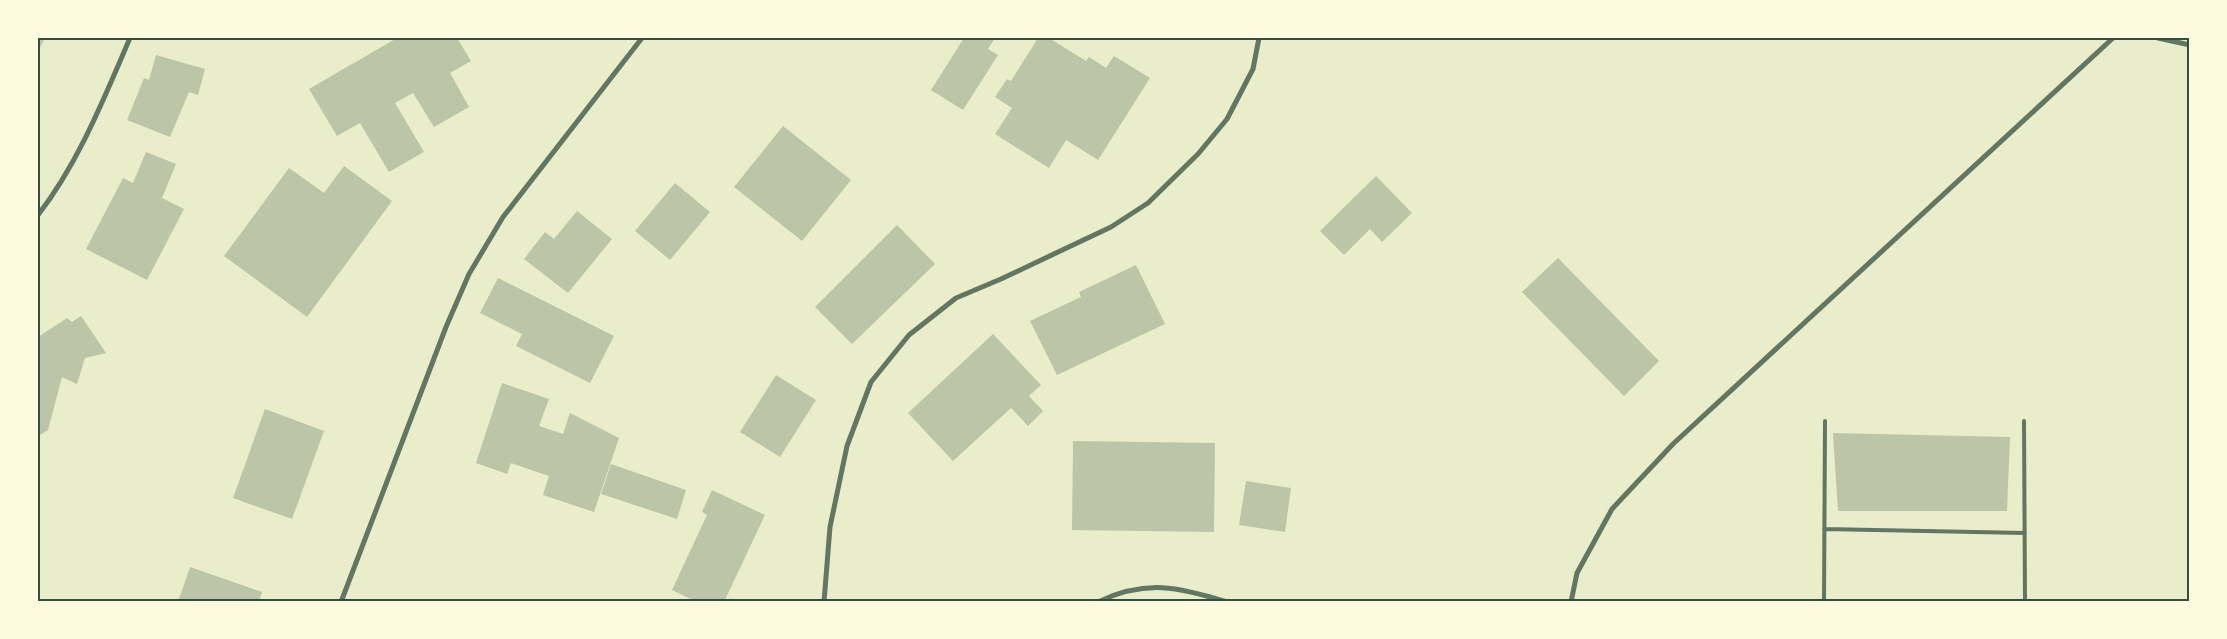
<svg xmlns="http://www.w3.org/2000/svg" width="2227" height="639" viewBox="0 0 2227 639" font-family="Figtree,sans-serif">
	<rect width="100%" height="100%" fill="#e9edc9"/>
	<path fill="#bcc5a7" d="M38,38H45L38,51Z
		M397,38H457L471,61L450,73L469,107L434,127L413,93L395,103L424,152L389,172L360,123L337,136L309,89Z
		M964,38H995L988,49L998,55L963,110L931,90Z
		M1038,38H1049L1086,61L1089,57L1106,68L1114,56L1150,78L1098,160L1066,140L1049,168L995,134L1012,108L995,97L1007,79L1011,81Z
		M156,55L205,69L198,95L189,92L170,137L127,120L144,78L149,80Z
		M783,126L851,180L802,241L734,187Z
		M146,152L176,164L162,198L184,209L147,280L86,249L123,178L133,183Z
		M344,166L392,201L307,317L224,256L289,168L324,193Z
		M1376,176L1412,213L1382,242L1370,229L1344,255L1320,231Z
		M675,183L710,212L670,260L635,231Z
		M577,211L612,239L568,293L524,259L545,232L554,239Z
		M897,225L935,264L852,344L815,307Z
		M1558,258L1659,361L1624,396L1522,292Z
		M1136,265L1165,324L1057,375L1030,321L1081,297L1079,292Z
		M498,278L614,336L590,383L516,346L522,334L480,313Z
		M81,316L106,353L85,358L77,384L62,377L48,430L38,436V337L67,318L72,322Z
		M993,334L1041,385L1029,396L1043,411L1028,426L1011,408L953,461L908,413Z
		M776,375L816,400L780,457L740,432Z
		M502,383L549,399L539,426L563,434L570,413L619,438L594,512L543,495L549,476L511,463L507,474L476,463Z
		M265,409L324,431L292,519L233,498Z
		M1833,433L2010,437L2007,511H1838Z
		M1073,441L1215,443L1214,532L1072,530Z
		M611,464L686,490L677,519L601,494Z
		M1246,481L1291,488L1285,532L1239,525Z
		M712,490L765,515L724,602H697L672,590L707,515L702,512Z
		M190,567L262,592L259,602H178Z"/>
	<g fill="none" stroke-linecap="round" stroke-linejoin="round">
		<path stroke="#617663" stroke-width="4" d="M2024,421L2025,602
			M1824,529L2025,533
			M1824,602L1825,421"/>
		<path stroke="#617663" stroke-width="5" d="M2158,38L2190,45
			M38,215C79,162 104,98 130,38
			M341,602L446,327L469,274L503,217L642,38
			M824,602L830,527L847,446L871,382L909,335L956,298L1001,279L1111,227L1148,203L1198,154L1227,119L1253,69L1259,38
			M1098,602C1146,579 1179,587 1227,602
			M1571,602L1577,573L1612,509L1673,444L2113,38"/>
	</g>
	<rect width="2227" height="639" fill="none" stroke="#fefae0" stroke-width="78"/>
	<rect x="39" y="39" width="2149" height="561" fill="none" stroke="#344e41" stroke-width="2"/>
</svg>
